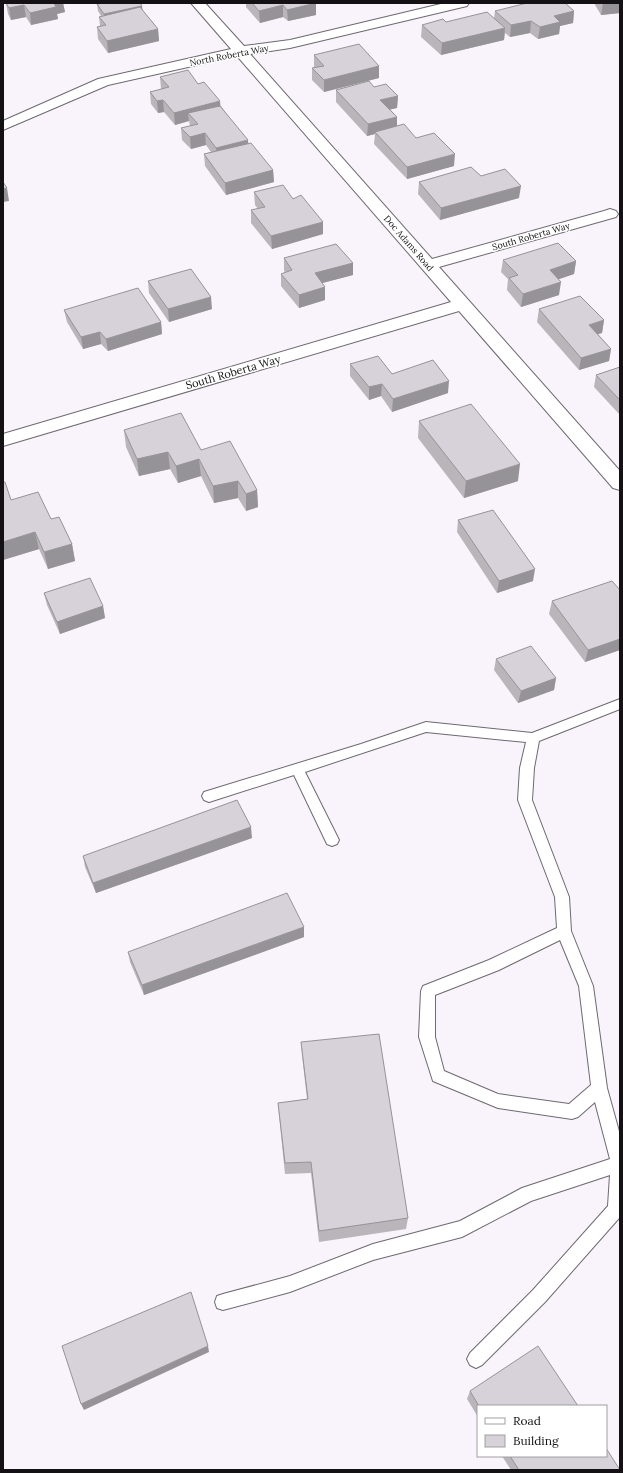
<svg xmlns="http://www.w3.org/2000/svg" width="623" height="1473" viewBox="0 0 623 1473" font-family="Lora,serif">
	<rect width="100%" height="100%" fill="#f9f3fb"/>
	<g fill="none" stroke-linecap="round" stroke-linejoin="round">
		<defs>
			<path id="service" d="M620,699V709L539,741L534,768L532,800L569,897L571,931L593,986L607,1088L620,1135V1217L545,1302L482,1365L476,1368L470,1365L467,1359L470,1353L533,1290L608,1206L610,1175L531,1201L462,1237L373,1260L290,1292L223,1310L217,1308L215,1302L217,1296L223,1294L290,1276L373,1244L460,1221L522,1188L610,1159L595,1102L578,1117L572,1119L498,1108L433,1081L419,1037L421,991L423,986L489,960L557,928L555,897L518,800L520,768L526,742L426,732L305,772L339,840L337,844L332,846L327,844L294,775L209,802L204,800L202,796L204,792L361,744L426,722L532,733ZM560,940L579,986L591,1085L569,1104L498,1094L444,1071L435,1037V995L499,970Z"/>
			<path id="minor" d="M191,3H205L244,46L290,40L445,3H469L467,6L290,48L250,54L432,259L604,211L610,209L616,211L618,214L616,217L439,267L620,471V490L613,488L459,311L3,446V434L451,302L237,56L108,85L3,130V121L98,79L231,49Z"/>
		</defs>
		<use href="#service" stroke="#6e696f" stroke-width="2"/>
		<use href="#minor" stroke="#6e696f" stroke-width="2"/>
		<use href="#service" fill="#fff" fill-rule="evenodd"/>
		<use href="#minor" fill="#fff" fill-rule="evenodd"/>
	</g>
	<path fill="#b9b5bb" d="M6,3H63L65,12L57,14L58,19L31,25L26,17L11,20L8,14Z
		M246,3H316V15L288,21L283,17L260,23L246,7Z
		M594,3H620V13L601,15Z
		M97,4L142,6V10L158,29L159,41L108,53L98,39L97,27L100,26L99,17L101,16L98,11Z
		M495,11H574L573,23L560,26L559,34L538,39L530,33L510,37L505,33L504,40L441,55L421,37L422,25L446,22L494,18Z
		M314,55L379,66V78L324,92L312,80V68H315L314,67Z
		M160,77L221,106L248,144L273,170L274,182L226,195L205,166L204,154L211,152L206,145L191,149L182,140L181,128L190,126L189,121L175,125L164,112L158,113L151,104L150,92L161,89Z
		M374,87L398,96L397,108L390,109L397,117V126L416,138L454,166L407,179L374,144L375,134L367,136L336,102V90Z
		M481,176L519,198L440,220L418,194L419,182Z
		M254,192L293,199L323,222V234L272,249L251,223V210L258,209L255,205Z
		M284,258L353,263V275L322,283L325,287V300L299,308L281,286V274L285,272L284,271Z
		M503,260L576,261L574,274L558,279L559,295L521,307L507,290L508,279L501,272Z
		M148,281L212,309L169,322L149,293Z
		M539,309L604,320L602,333L598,334L611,349L609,361L579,370L537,322Z
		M64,310L161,322L162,334L108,351L101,344L83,349L67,322Z
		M350,364L392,374L448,393L392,412L381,396L369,400L350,376Z
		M620,367V415L594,387L596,375Z
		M419,421L518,481L464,498L418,438Z
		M124,430L201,450L257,490L258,507L246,511L238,498L214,503L201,476L178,483L170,469L139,476L126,447Z
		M3,482L11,500L51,519L72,544L75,561L48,569L39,549L3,560Z
		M458,520L533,581L497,593L457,532Z
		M620,590V650L585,662L549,614L552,601Z
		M44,593L103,606L105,618L60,634L47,605Z
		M496,659L556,678L554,690L518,703L494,670Z
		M252,838L96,893L85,867L83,856Z
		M304,927V937L144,995L130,962L128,952Z
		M301,1042L408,1218L406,1229L319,1242L311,1173L285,1174L279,1115L278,1103L307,1099L302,1055Z
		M470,1391L578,1406H478V1417L467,1399Z
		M502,1456H606L620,1470H511Z"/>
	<path fill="#969398" d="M53,3H63L65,12L57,14L58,19L31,25L30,13Z
		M316,3V15L288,21L287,10Z
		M603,3H620V13L601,15Z
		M24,5L26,17L11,20L9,8Z
		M283,5V17L260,23L259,11Z
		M142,6L143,13L105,21L104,14Z
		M574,11L573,23L560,26L559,34L538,39L540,27L554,16Z
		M531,21L530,33L510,37L511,25Z
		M505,28L504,40L441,55L442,43Z
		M158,29L159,41L108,53L107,41Z
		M379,66V78L324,92V80Z
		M398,96L397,108L380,112V100Z
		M163,100L164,112L158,113L157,101Z
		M220,101L221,113H188L189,121L175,125L174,113Z
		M397,117V129L375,132V134L367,136L368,124Z
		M205,133L206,145L191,149L190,137Z
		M248,140L249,152L217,160L216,148Z
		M455,154L454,166L407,179V167Z
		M273,170L274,182L226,195L225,183Z
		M521,186L519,198L440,220L441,208Z
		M7,188L9,201L3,202V189Z
		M323,222V234L272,249L271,236Z
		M576,261L574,274L548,283L550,270Z
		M353,263V275L315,285V273Z
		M561,282L559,295L521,307L523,294Z
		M325,287V300L299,308V295Z
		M211,297L212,309L169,322L168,309Z
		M604,320L602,333L587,337L589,325Z
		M161,322L162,334L108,351L106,339Z
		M100,332L101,344L83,349L81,337Z
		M611,349L609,361L579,370L581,358Z
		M449,381L448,393L392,412L393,399Z
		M382,384L381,396L369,400V387Z
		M168,452L170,469L139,476L137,459Z
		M199,459L201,476L178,483L176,466Z
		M520,464L518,481L464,498L466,481Z
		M238,481V498L214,503L213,486Z
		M257,490L258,507L246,511V494Z
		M35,532L39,549L3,560V542Z
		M72,544L75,561L48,569L44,552Z
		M535,569L533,581L497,593L499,581Z
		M103,606L105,618L60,634L57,622Z
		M620,639V650L585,662L588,650Z
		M556,678L554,690L518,703L521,691Z
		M251,827L252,838L96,893L93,883Z
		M304,927V937L144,995L142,985Z
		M208,1346L209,1352L84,1410L81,1404Z"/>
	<path fill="#d7d2d9" stroke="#969398" d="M6,3H54L56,7L30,13L24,5L9,8Z
		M104,3H140L142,6L104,14L97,4Z
		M252,3H316L287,10L283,5L259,11Z
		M527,3H565L574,11L554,16L560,22L540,27L531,21L511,25L495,11Z
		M140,7L158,29L107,41L97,27L106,25L99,17Z
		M487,12L505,28L442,43L422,25L443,19L446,22Z
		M359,44L379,66L324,80L312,68L324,66L314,55Z
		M188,70L198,84L204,82L220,101L174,113L163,100L157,101L150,92L169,87L160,77Z
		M369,81L374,87L386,84L398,96L380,100L397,117L368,124L336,90Z
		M220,106L248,140L216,148L205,133L190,137L181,128L198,124L188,113Z
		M404,124L416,138L434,133L455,154L407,167L375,132Z
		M251,143L273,170L225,183L204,154Z
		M471,167L481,176L505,169L521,186L441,208L419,182Z
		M3,182L7,188L3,189Z
		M283,185L293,199L301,195L323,222L271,236L251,210L265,207L254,192Z
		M558,243L576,261L550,270L561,282L523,294L509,278L518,275L503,260Z
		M336,244L353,263L315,273L325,287L299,295L281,274L292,270L284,258Z
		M191,269L211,297L168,309L148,281Z
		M138,288L161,322L106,339L100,332L81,337L64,310Z
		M580,296L604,320L589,325L611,349L581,358L539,309Z
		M378,356L392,374L433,360L449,381L393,399L382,384L369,387L350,364Z
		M620,367V400L596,375Z
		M471,404L520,464L466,481L419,421Z
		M181,413L201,450L230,441L257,490L246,494L238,481L213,486L199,459L176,466L168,452L137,459L124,430Z
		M3,482H5L11,500L38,492L51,519L59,517L72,544L44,552L35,532L3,542Z
		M493,510L535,569L499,581L458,520Z
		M90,578L103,606L57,622L44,593Z
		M612,581L620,590V639L588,650L552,601Z
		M531,646L556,678L521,691L496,659Z
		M237,800L251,827L93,883L83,856Z
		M287,893L304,927L142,985L128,952Z
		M379,1034L408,1218L319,1231L311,1162L285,1163L278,1103L308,1099L301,1042Z
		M191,1292L208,1346L81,1404L62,1346Z
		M538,1346L578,1406H479L470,1391Z
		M606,1448L620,1470H519L510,1456H606Z"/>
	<g text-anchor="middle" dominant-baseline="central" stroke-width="3" stroke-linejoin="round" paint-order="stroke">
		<g font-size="9" fill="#131113" stroke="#fff">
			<text transform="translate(229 55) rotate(-11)">North Roberta Way</text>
			<text transform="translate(531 236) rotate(-16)">South Roberta Way</text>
			<text transform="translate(409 243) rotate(49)">Doc Adams Road</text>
		</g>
		<g font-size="11" fill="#131113" stroke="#fff">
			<text transform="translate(233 372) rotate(-16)">South Roberta Way</text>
		</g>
	</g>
	<rect width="623" height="1473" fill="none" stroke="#131113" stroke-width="8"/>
	<rect x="477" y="1405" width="130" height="52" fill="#ffffff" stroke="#a1a0a1"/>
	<rect x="485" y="1418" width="20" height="6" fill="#ffffff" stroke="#a1a0a1"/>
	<text x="513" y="1425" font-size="12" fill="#131113">Road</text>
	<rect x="485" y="1435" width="20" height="12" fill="#d7d2d9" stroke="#a1a0a1"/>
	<text x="513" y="1445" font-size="12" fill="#131113">Building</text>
</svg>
